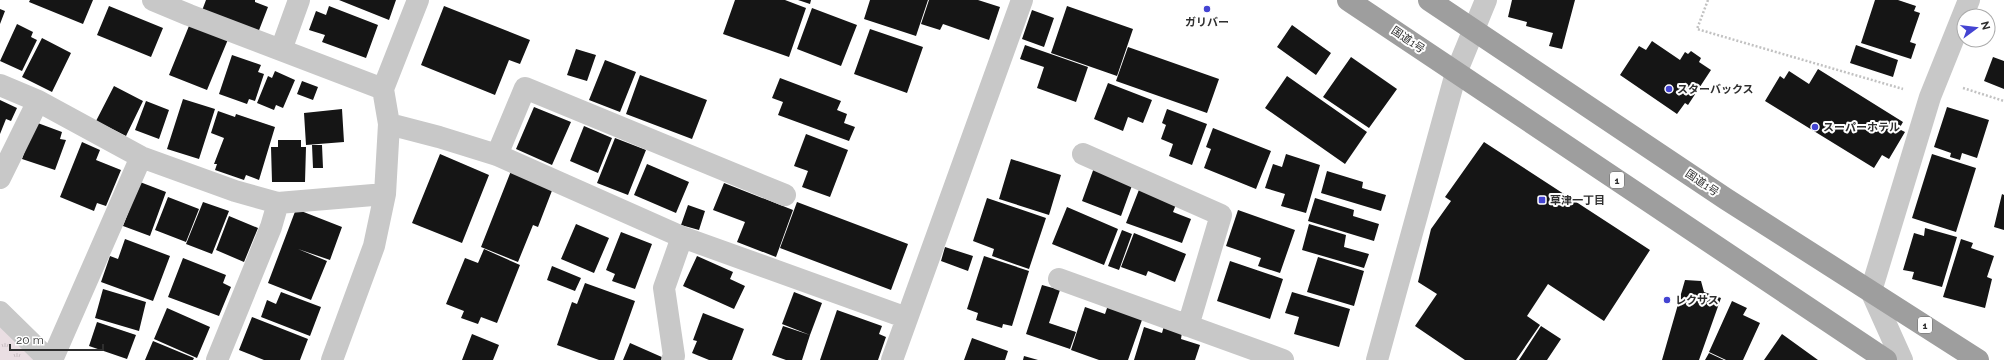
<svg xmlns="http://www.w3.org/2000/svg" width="2004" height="360" viewBox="0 0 2004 360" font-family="Raleway,'Noto Sans JP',sans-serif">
	<defs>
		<pattern id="grass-tufts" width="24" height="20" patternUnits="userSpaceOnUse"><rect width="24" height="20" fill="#eadee3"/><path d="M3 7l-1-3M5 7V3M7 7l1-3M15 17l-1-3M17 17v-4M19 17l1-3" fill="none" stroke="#c9bfc3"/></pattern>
	</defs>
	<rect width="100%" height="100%" fill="#fff"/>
	<path fill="url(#grass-tufts)" d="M0,326L34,360H0Z"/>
	<path fill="#151515" d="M30,0H93L83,24L29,2Z
		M206,0H255V2L268,7L256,38L200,16Z
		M339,0H396L389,20Z
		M735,0H785L806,8L789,57L723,34Z
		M798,0H811L810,4Z
		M870,0H928L916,36L864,19Z
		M929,0H978L1000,7L989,40L943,24L940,30L921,24Z
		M1512,0H1575L1562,49L1549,46L1553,33L1526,26L1527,22L1508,17Z
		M1875,0H1898L1916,6L1914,11L1920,13L1910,42L1916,44L1911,59L1861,43Z
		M109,6L163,28L151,57L97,35Z
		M329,6L378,25L366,58L322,42L325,35L309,30L316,11L326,15Z
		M444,6L530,40L520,64L509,60L495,95L421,65Z
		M1067,6L1133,29L1117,76L1051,53Z
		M812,8L857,25L841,66L797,49Z
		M0,9L5,11L0,24Z
		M1032,10L1054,18L1044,47L1022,39Z
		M191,21L229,37L207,90L169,75Z
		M17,24L33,32L31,37L37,40L22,71L0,61Z
		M1292,25L1331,53L1316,75L1277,47Z
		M870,29L923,47L907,93L854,74Z
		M42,38L71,53L52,92L22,77Z
		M1652,41L1680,60L1685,52L1688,54L1691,51L1701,58L1699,62L1711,70L1688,105L1685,103L1677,114L1620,75L1639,46L1646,50Z
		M1025,45L1088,67L1076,102L1037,88L1044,67L1020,59Z
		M1856,45L1898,60L1893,77L1850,63Z
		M1128,47L1219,79L1207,113L1116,81Z
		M576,49L596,55L587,81L567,75Z
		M232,55L261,65L258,72L264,74L255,101L249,99L247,104L219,94Z
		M1351,57L1397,89L1369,128L1323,97Z
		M1993,57L2004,61V89L1984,81Z
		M605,60L636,72L620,112L589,100Z
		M1818,69L1903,122L1899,129L1905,132L1889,159L1882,155L1874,168L1765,101L1780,76L1784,79L1789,71L1809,84Z
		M275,71L295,80L283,108L276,105L274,110L257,103L268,76L272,78Z
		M640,75L707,100L692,139L626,114Z
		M1287,76L1367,132L1345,164L1265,108Z
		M780,78L841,101L837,110L847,114L844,123L855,127L849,141L778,115L783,102L772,98Z
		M302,81L318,87L313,100L297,94Z
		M1108,83L1152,100L1143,123L1128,117L1123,131L1094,119Z
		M114,86L143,101L126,136L96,121Z
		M183,99L215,109L199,159L167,149Z
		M0,100L17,108L11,121L6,119L0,134Z
		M146,101L169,110L159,139L135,130Z
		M534,107L571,122L552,165L516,149Z
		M1947,107L1989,120L1977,158L1962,153L1960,160L1950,157L1951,153L1934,147Z
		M342,109L344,142L306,145L304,113Z
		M1167,109L1207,124L1192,165L1169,156L1173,144L1161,139L1166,125L1162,123Z
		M218,111L235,117L236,114L275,127L259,180L246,175L244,180L215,170L217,164H214L224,138L211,133Z
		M35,122L62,132L60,139L66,140L55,170L22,159Z
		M584,126L612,138L598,173L570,161Z
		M1213,128L1271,151L1256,189L1204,168L1211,149L1206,147Z
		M806,134L848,150L830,197L802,187L808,171L794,166Z
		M615,138L646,150L628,195L597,183Z
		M278,140H301V147H306L305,182H272L271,147H278Z
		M82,142L100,150L96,160L121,170L106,206L97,203L94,211L60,197Z
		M1484,142L1650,250L1604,321L1548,284L1527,316L1540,325L1516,360H1465L1415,326L1437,294L1418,282L1431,229L1451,201L1445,197Z
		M312,145H322L323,168H313Z
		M440,154L489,175L462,243L412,223Z
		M1286,154L1320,165L1306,213L1281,206L1285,194L1265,188L1273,164L1282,167Z
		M1932,154L1976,168L1956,232L1912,218Z
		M1011,159L1061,175L1049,215L999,199Z
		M647,164L689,182L676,213L634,195Z
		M1095,165L1134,180L1121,216L1082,201Z
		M511,171L553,188L538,227L533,225L518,262L481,247Z
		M1327,171L1363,182L1362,188L1386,195L1381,211L1321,193Z
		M140,182L166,192L150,236L123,226Z
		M1142,182L1179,197L1173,212L1191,219L1182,243L1126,223Z
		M724,183L793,210L776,257L737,242L745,222L713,210Z
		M2002,194L2004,195V230L1994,227Z
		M168,197L199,209L186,242L155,230Z
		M987,198L1046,218L1029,269L992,256L994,249L973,241Z
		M1315,198L1354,210L1353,216L1379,224L1374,241L1308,221Z
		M203,202L229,211L212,254L186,244Z
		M797,202L908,244L891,290L780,248Z
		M688,205L705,211L699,230L681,225Z
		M1067,207L1118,229L1104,265L1052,244Z
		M296,209L342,227L330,260L298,249L327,261L311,300L268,283Z
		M1238,210L1295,230L1280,273L1258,266L1261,258L1226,246Z
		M229,216L258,228L244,262L216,250Z
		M576,224L609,238L594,273L561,259Z
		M1309,224L1346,235L1344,247L1369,254L1364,268L1302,250Z
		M1925,228L1957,237L1942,287L1912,279L1914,272L1903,270L1914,233L1924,236Z
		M1122,230L1132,234L1119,270L1108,266Z
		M621,232L652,244L635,289L612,281L615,274L606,270Z
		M1134,233L1186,254L1175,282L1148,271L1146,276L1121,267Z
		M125,239L170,256L153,301L101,282L110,256L118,259Z
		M1961,239L1973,243L1971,248L1994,256L1987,277L1992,279L1985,308L1943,297Z
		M945,247L973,256L968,271L941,261Z
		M484,249L520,265L497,323L481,317L478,324L461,318L464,311L446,304L465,258L478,263Z
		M697,256L733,272L730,279L745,286L734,309L683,286Z
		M984,256L1029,271L1012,326L1003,324L1002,328L976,320L978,313L967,309Z
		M1318,257L1364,271L1354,306L1307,292Z
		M183,258L226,275L223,283L231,287L219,316L168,297Z
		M1230,261L1283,279L1270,319L1217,301Z
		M552,266L581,278L575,291L547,280Z
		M1685,280L1701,281L1704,292L1721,298L1699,360H1662Z
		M585,283L635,301L614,360H599L557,345L572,302L577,304Z
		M1042,285L1060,290L1049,323L1076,332L1070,349L1026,334Z
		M103,289L146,302L139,331L95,318Z
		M281,292L321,307L310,336L261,317L267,300L276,304Z
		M794,292L822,303L810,335L782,324Z
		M1292,292L1350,309L1339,347L1294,334L1299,317L1285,313Z
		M1732,301L1747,308L1743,315L1760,323L1743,360H1726L1709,352Z
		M1108,305L1143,317L1128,360H1099L1071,350L1085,307L1105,314Z
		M167,308L210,327L197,358L154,339Z
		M837,310L882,326L879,334L886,337L878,360H820Z
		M703,313L744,329L732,360H709L692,353L697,341L693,340Z
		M252,317L308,339L300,360H264L239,350Z
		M97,322L136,335L127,359L89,346Z
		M783,326L810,335L802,360H786L772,355Z
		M1164,326L1182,332L1181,339L1200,345L1195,360H1134L1144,327L1162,333Z
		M1541,326L1561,339L1547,360H1519Z
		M472,334L499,345L493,360H462Z
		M1782,334L1818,360H1764Z
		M972,338L1008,351L1005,360H964Z
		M153,341L194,358L193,360H145Z
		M630,343L664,358L663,360H623Z
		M1709,353L1724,360H1705Z
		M1024,356L1038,360H1023Z"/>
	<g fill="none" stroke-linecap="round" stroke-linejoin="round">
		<path stroke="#c2c2c2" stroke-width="2.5" stroke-dasharray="2 2" stroke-linecap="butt" d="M1708,0L1697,29L1903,89
			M1963,88L2004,101"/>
		<path stroke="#c8c8c8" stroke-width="22" d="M153,0L189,15L383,89
			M281,50L299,0
			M0,85L38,101L141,157L235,191L278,203L385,194
			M389,124L439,137L497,155L682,237L907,318
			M1083,154L1221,215L1188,326
			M497,155L525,88L785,195
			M0,178L38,101
			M1059,279L1283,360
			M1871,291L1902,360
			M0,312L49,360
			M52,360L141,157
			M217,360L271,227L278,203
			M332,360L374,246L385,194L389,124L383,89L418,0
			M672,360L674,356L664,288L682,237
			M892,360L1022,0
			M1377,360L1456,73L1486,0"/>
		<path stroke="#c8c8c8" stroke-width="22" d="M1871,291L1930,97L1969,0"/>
		<path stroke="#9e9e9e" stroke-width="22" d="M1348,0L1886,360
			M1429,0L1726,199L1978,360"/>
	</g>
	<g fill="#4444d2" stroke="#fff" stroke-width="1.5">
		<circle cx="1207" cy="9" r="4"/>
		<circle cx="1669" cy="89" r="4"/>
		<circle cx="1815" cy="127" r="4"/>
		<rect x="1538" y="196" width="8" height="8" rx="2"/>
		<circle cx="1667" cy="300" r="4"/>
	</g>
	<g text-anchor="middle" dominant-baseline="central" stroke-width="4" stroke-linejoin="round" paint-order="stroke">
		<g fill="#fff" stroke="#6d6d6d" stroke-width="1">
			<rect x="1610" y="172" width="14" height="16" rx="3"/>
			<rect x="1918" y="317" width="14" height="16" rx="3"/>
		</g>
		<g font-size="10" font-weight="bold" fill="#2e2e2e">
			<text x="1617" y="180">1</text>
			<text x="1925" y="325">1</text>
		</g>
		<g font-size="11" font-weight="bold" fill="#2e2e2e" stroke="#fff" text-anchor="start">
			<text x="1207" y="22" text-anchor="middle">ガリバー</text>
			<text x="1677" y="89">スターバックス</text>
			<text x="1823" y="127">スーパーホテル</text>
			<text x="1550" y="200">草津一丁目</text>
			<text x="1675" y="300">レクサス</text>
		</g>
		<g font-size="11" fill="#2e2e2e" stroke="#fff">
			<text transform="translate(1408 40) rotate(34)">国道1号</text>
			<text transform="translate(1702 183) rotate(34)">国道1号</text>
		</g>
	</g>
	<g transform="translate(1976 28) rotate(75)"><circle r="19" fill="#ffffff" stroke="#ababab"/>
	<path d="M0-3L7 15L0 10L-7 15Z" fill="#4444d2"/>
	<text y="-6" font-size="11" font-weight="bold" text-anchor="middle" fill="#2e2e2e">N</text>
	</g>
	<path d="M10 344v6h93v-6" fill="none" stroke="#2e2e2e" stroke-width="2"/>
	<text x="16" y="344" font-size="12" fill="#2e2e2e" stroke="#ffffff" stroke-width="3" paint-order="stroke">20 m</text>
</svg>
